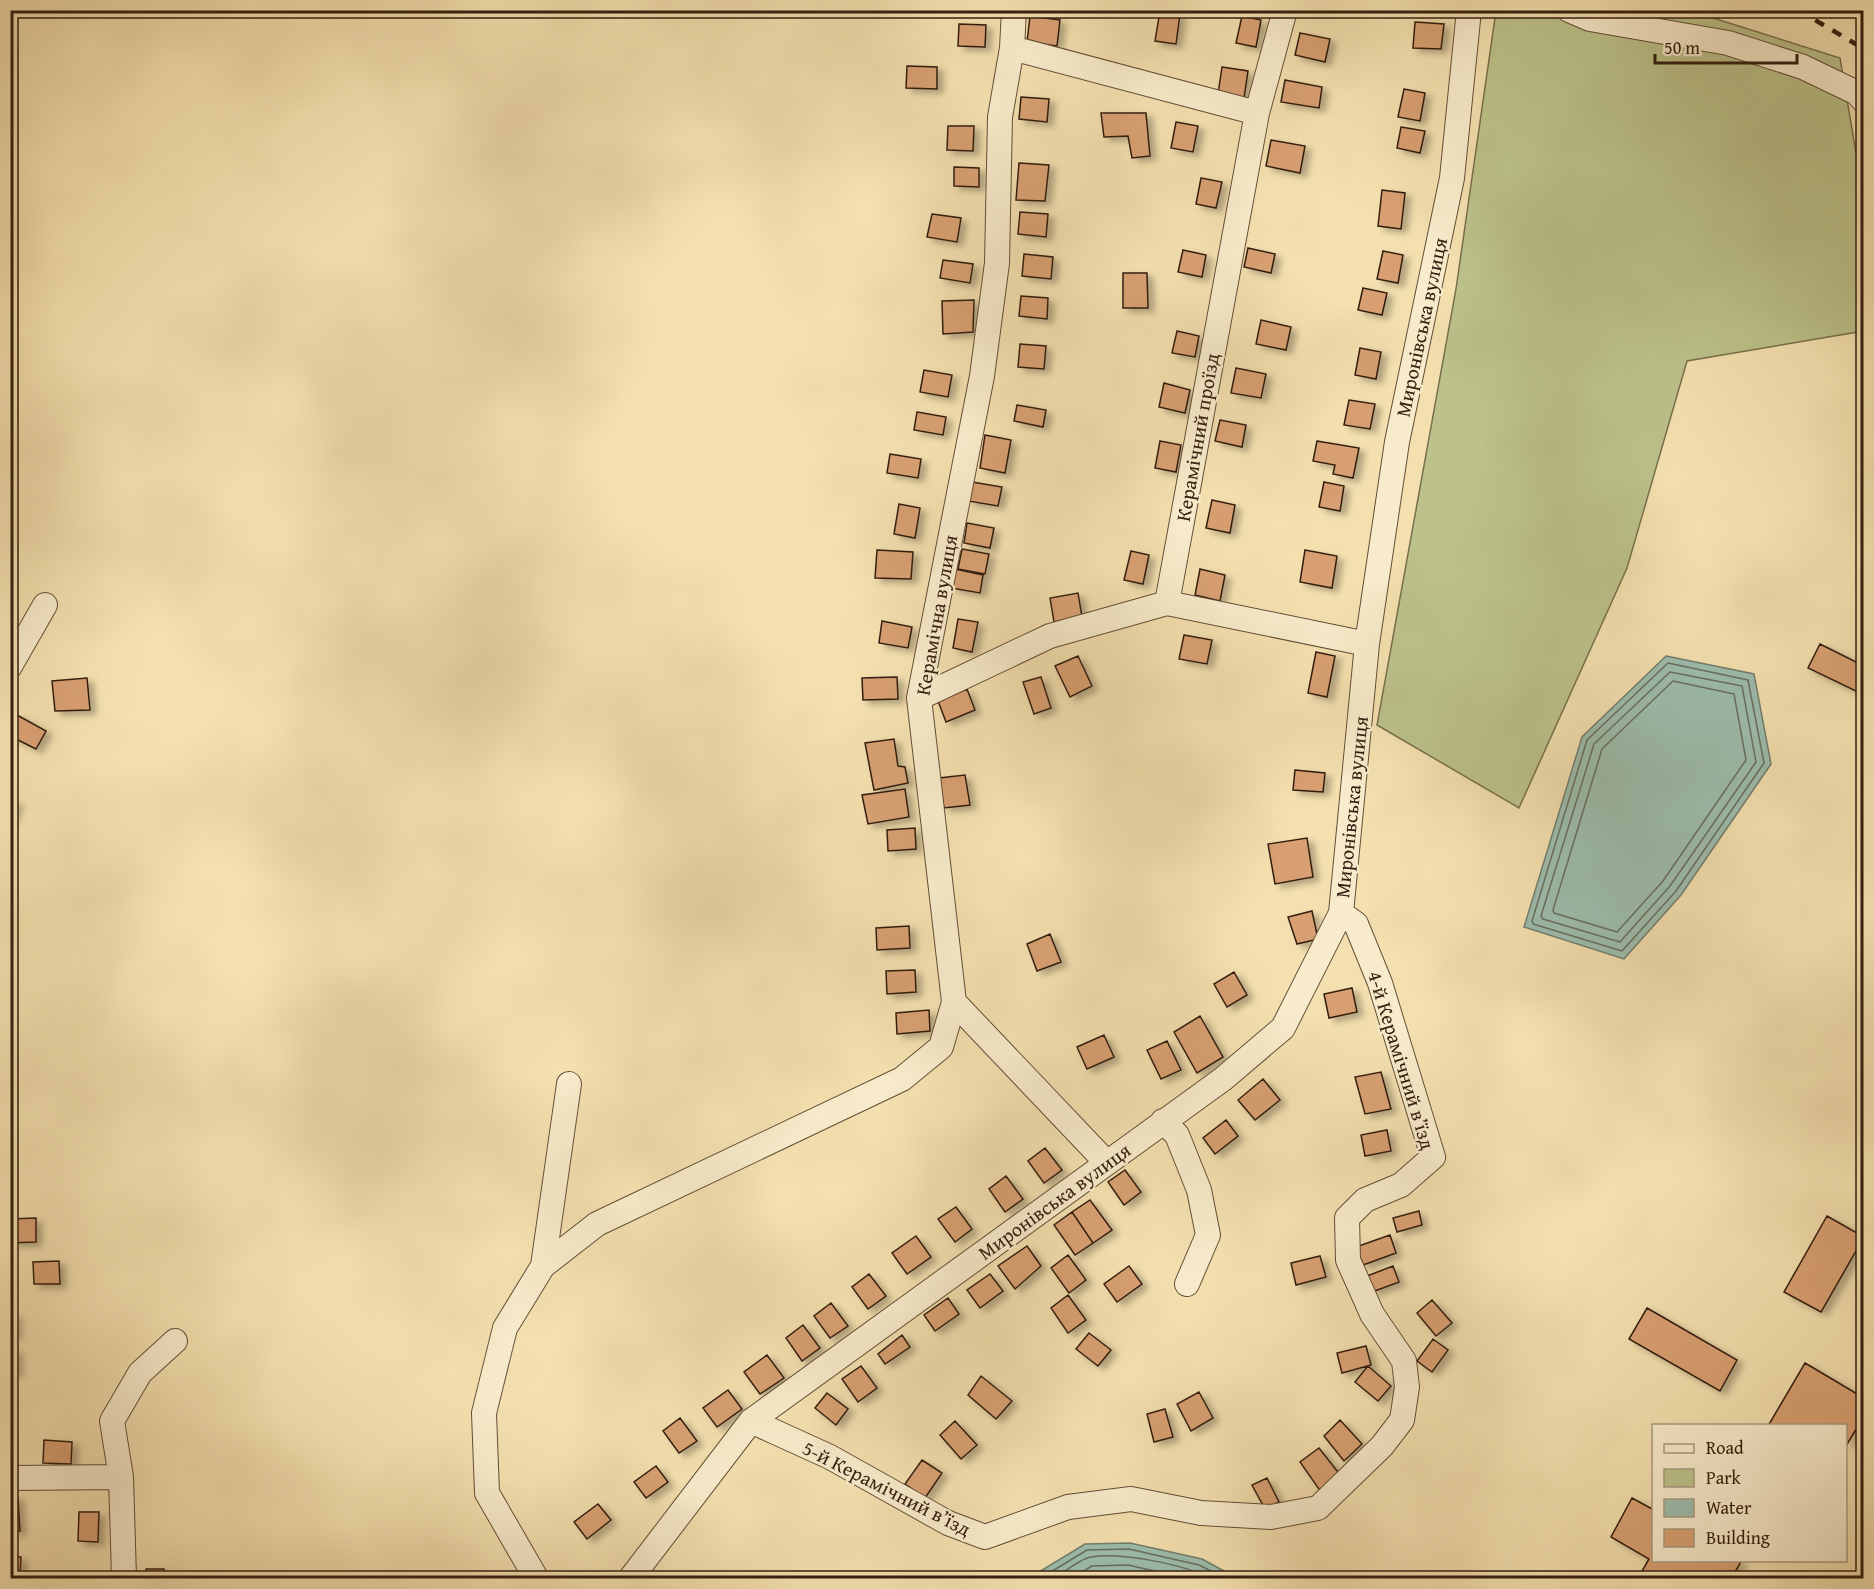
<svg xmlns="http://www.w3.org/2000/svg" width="1874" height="1589" viewBox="0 0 1874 1589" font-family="'Gentium Book Plus',serif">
	<defs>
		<filter id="shadow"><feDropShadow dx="6" dy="4" stdDeviation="3" flood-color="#0004"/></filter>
	</defs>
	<rect width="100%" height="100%" fill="#f4e0af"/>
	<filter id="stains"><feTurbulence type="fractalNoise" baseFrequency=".00333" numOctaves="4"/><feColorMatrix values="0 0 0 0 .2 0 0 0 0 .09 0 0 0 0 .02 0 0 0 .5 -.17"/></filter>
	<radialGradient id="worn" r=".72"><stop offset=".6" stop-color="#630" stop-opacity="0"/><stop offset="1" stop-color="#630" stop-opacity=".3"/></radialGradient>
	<path fill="#bcc28a" stroke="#78704c" stroke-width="1.5" d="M1496,11H1691L1840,58L1863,195V331L1687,361L1627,568L1519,808L1377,725L1456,289Z"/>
	<path fill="#9cbdad" stroke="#727d6e" stroke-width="1.5" d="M1666,656L1754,674L1771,764L1681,895L1624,959L1524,927L1582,737Z
		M1130,1543L1202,1559L1237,1578H1029L1085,1544Z"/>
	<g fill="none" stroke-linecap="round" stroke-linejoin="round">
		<path stroke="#686e5e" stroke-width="1.5" d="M1668,663L1748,680L1764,763L1676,891L1622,951L1533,924L1532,921L1587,740Z
			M1670,672L1742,686L1756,762L1670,886L1620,942L1543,919L1541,916L1594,744Z
			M1673,681L1734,694L1746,760L1663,881L1617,932L1554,913L1553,910L1602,749Z
			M1041,1578L1087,1550L1129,1549L1199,1565L1225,1578
			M1055,1578C1065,1572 1079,1559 1091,1557C1120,1552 1183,1564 1209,1578
			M1072,1578L1092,1566L1128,1565L1185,1578"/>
	</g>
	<path fill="#d8a072" stroke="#331e0f" stroke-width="1.5" filter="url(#shadow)" d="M1160,11L1180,14L1176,44L1155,41Z
		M1030,16L1060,20L1057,46L1027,42Z
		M1242,16L1261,20L1256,47L1236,43Z
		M1415,22L1444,24L1441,49L1413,48Z
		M959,24L986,25L985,47L958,46Z
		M1300,33L1330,39L1325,62L1295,55Z
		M907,66L937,67V89L906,88Z
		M1222,67L1248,71L1244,98L1218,94Z
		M1285,80L1322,87L1319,108L1281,102Z
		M1404,89L1425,93L1420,121L1398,117Z
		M1021,97L1049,99L1047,122L1019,119Z
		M1101,113H1146L1150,156L1132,158L1128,136L1104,137Z
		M1176,122L1198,126L1193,152L1171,148Z
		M948,126H974L973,151L947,150Z
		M1401,127L1425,131L1420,153L1397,148Z
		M1271,140L1305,146L1300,173L1266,166Z
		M1019,163L1049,165L1045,201L1016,200Z
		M954,167L979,168V187L954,186Z
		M1201,178L1222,182L1216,208L1196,204Z
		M1382,190L1405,193L1401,229L1378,226Z
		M1020,212L1048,214L1046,237L1018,234Z
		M932,214L961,218L957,242L927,237Z
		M1248,248L1275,254L1271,273L1244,267Z
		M1183,250L1206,255L1202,277L1178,272Z
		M1383,251L1403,255L1398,283L1377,279Z
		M1024,254L1053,257L1051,279L1022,276Z
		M943,260L973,264L970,283L940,278Z
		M1123,273H1147L1148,308H1123Z
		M1363,288L1387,293L1382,315L1358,310Z
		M1021,296L1048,298L1047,319L1019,316Z
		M974,300L973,332L943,334L942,301Z
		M1261,320L1291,327L1286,350L1256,344Z
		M1177,331L1199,336L1195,357L1172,353Z
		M1020,344L1046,346L1044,369L1018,367Z
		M1360,348L1381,352L1376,379L1355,375Z
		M1236,368L1266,374L1261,398L1231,393Z
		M924,370L952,375L948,397L920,392Z
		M1164,383L1190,390L1185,413L1159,407Z
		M1349,400L1375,404L1370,429L1344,425Z
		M1017,405L1046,410L1043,427L1014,421Z
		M917,412L946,417L943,435L914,430Z
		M1220,420L1246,425L1242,447L1215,441Z
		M985,435L1011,440L1005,473L980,468Z
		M1160,441L1181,445L1176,472L1155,468Z
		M1317,441L1359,448L1353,478L1333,474L1335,465L1313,461Z
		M890,454L921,459L918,478L887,473Z
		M972,482L1002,487L998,506L968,501Z
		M1324,482L1344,486L1340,511L1319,507Z
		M1212,500L1235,505L1230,533L1206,528Z
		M899,504L920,508L915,538L894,534Z
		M967,523L994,528L990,548L964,543Z
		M962,549L989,554L985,574L958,569Z
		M877,550L913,552L911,579L875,578Z
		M1305,550L1337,556L1332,588L1300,582Z
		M1131,551L1149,555L1143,584L1124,580Z
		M955,569L983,575L980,593L951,588Z
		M1200,569L1225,575L1220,601L1195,595Z
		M1078,593L1082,617L1054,622L1050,598Z
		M958,619L978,622L972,652L953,648Z
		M882,621L912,627L908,648L879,643Z
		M1184,635L1212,640L1207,664L1179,659Z
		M1820,644L1864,666V680L1858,692L1808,668Z
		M1316,652L1335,656L1327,697L1308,693Z
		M1078,656L1092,686L1070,697L1055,666Z
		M897,677L898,699L863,700L862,678Z
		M1041,677L1051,708L1034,714L1023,682Z
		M87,678L90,710L55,711L52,681Z
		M967,689L975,710L946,722L938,701Z
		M17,715L46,731L36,749L10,736V724Z
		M894,739L898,766L905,767L908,783L874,790L865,743Z
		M1295,770L1325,773L1323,792L1293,790Z
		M965,775L970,805L944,808L939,778Z
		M905,789L909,817L868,824L862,795Z
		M10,800L17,802L10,823Z
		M915,828L916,849L888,851L887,830Z
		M1307,838L1313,877L1275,884L1268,844Z
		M1312,911L1318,939L1297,944L1288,917Z
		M909,926L910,948L877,950L876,928Z
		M1050,934L1061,962L1037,971L1027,944Z
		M915,970L916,992L887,994L886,971Z
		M1234,972L1247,995L1227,1007L1214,984Z
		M1352,988L1357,1012L1329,1018L1324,994Z
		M929,1010L930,1031L897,1034L896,1013Z
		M1200,1016L1223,1057L1197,1073L1174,1032Z
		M1104,1035L1114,1057L1087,1069L1077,1047Z
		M1167,1041L1181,1070L1161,1079L1147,1050Z
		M1381,1072L1391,1109L1365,1114L1355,1077Z
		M1263,1079L1280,1100L1255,1120L1238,1100Z
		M1226,1120L1238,1136L1215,1154L1203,1138Z
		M1387,1130L1391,1151L1365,1156L1361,1135Z
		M1045,1148L1062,1170L1044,1183L1028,1161Z
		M1125,1170L1141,1192L1124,1205L1108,1182Z
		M1006,1176L1023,1199L1005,1212L989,1189Z
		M1090,1200L1112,1230L1093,1243L1072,1212Z
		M956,1207L972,1229L955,1242L938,1219Z
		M1419,1211L1422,1225L1397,1232L1393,1218Z
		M1072,1212L1093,1243L1075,1255L1054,1225Z
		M1827,1216L1864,1237L1821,1312L1784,1292Z
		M36,1218V1242L10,1243V1219Z
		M1390,1235L1396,1253L1363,1265L1356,1247Z
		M916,1236L931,1257L907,1274L892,1253Z
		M1027,1246L1041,1266L1015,1289L998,1266Z
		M1068,1255L1086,1280L1069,1293L1051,1268Z
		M1320,1256L1326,1277L1296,1285L1291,1263Z
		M59,1261L60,1284H34L33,1262Z
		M1129,1266L1142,1284L1117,1302L1104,1284Z
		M1393,1266L1399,1282L1372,1292L1367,1276Z
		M869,1274L886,1296L868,1309L852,1287Z
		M990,1274L1003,1291L980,1308L967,1290Z
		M1068,1295L1086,1320L1068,1333L1051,1308Z
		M948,1298L959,1314L935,1331L924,1315Z
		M1432,1300L1452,1323L1436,1336L1417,1313Z
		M831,1303L848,1326L830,1338L814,1316Z
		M1647,1308L1737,1360L1720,1391L1629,1339Z
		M10,1313H15L16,1335H10Z
		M803,1325L820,1348L802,1361L786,1338Z
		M1089,1333L1111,1350L1098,1366L1076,1349Z
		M902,1335L910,1347L885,1364L878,1354Z
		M1433,1339L1448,1350L1432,1372L1417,1361Z
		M1366,1346L1371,1365L1342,1373L1337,1353Z
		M10,1349H16L17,1372H10Z
		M767,1355L784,1378L760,1394L744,1372Z
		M1805,1363L1864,1398V1416L1846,1446V1426H1768Z
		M861,1366L877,1388L858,1402L842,1379Z
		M1368,1366L1391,1386L1378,1401L1355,1382Z
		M981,1376L1012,1401L996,1419L968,1395Z
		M728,1390L742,1409L717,1427L703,1408Z
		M1199,1392L1213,1418L1191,1431L1177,1404Z
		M827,1393L848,1409L836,1425L815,1408Z
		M1165,1409L1173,1437L1154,1442L1147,1414Z
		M680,1418L697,1441L679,1453L663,1431Z
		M1340,1420L1362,1444L1344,1461L1324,1436Z
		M955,1421L977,1445L961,1459L940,1435Z
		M44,1440L72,1442L71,1464L43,1463Z
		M1319,1448L1341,1476L1321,1492L1300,1462Z
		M922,1460L942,1473L925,1498L905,1484Z
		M656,1466L668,1482L646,1498L634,1482Z
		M1267,1478L1279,1502L1265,1509L1252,1485Z
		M10,1497H18L20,1531H10Z
		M1632,1498L1654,1510V1560H1742L1735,1572L1746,1578H1638L1649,1559L1611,1537Z
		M598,1504L611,1520L587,1539L574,1522Z
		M79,1512H99L98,1542L78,1541Z
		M10,1557H21L20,1578H10Z
		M146,1569H164L165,1578H146Z"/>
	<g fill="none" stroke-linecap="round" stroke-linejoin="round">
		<defs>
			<path id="minor" d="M1014,10L1012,48L1000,117L997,263L982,376L919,698L954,1002L1106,1162
				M1569,10L1590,19L1728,43L1803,67L1857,93L1864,101
				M1012,48L1257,113
				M1167,603L1367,644
				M10,666L45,605
				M919,698L1050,636L1167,603L1257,113L1285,10
				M1163,1121L1177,1135L1199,1190L1208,1235L1187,1284
				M543,1266L569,1084
				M751,1421L830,1457L948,1523L985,1537L1068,1507L1131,1499L1201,1513L1271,1517L1318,1508L1382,1446L1402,1420L1407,1387L1404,1361L1372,1314L1348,1260L1347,1218L1365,1200L1401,1185L1433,1157L1380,983L1356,924L1341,913
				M10,1478L121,1477
				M124,1578L121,1477L112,1421L140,1373L175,1341
				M536,1578L487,1493L484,1413L505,1328L543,1266L597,1224L902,1079L941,1047L954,1002
				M631,1578L751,1421L1223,1079L1283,1028L1341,913L1367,644L1397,442L1452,178L1469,10"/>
		</defs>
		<use href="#minor" stroke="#634e37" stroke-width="26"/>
		<use href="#minor" stroke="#f8ebcb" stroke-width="24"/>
		<path stroke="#331e0f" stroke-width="4.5" stroke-dasharray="10 10" stroke-linecap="butt" d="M1798,10L1854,43L1864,50
			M1855,10L1864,13"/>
	</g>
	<g text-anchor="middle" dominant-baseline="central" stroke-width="4.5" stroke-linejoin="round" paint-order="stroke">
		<g font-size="20" fill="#331e0f" stroke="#f8ebcb">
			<text transform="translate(1421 327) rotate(-78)">Миронівська вулиця</text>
			<text transform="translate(1197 437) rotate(-80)">Керамічний проїзд</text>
			<text transform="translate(936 615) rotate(-80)">Керамічна вулиця</text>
			<text transform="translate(1351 807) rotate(-84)">Миронівська вулиця</text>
			<text transform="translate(1402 1060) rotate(73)">4-й Керамічний в’їзд</text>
			<text transform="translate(1054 1201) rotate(-36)">Миронівська вулиця</text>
			<text transform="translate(887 1488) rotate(27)">5-й Керамічний в’їзд</text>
		</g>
	</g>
	<rect width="1874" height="1589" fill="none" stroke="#f4e0af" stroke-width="36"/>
	<rect x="12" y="12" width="1850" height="1565" fill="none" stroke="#331e0f" stroke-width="3"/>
	<rect x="18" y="18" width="1838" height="1553" fill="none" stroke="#331e0f" stroke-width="1.5"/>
	<rect x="1652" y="1424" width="195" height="138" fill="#f8ebcb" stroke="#a99980" stroke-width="1.5"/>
	<rect x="1664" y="1444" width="30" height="9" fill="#f8ebcb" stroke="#a99980" stroke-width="1.5"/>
	<text x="1706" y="1454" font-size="18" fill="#331e0f">Road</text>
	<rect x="1664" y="1469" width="30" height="18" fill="#bcc28a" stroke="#a99980" stroke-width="1.5"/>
	<text x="1706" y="1484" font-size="18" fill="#331e0f">Park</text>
	<rect x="1664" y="1499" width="30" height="18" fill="#9cbdad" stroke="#a99980" stroke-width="1.5"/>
	<text x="1706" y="1514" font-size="18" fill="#331e0f">Water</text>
	<rect x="1664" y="1529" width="30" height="18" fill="#d8a072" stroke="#a99980" stroke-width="1.5"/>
	<text x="1706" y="1544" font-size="18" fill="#331e0f">Building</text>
	<path d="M1655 54v9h142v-9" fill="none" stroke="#331e0f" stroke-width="3"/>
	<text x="1664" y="54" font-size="18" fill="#331e0f" stroke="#f8ebcb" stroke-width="4.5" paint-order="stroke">50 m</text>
	<rect width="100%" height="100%" filter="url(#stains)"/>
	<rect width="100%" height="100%" fill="url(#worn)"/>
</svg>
